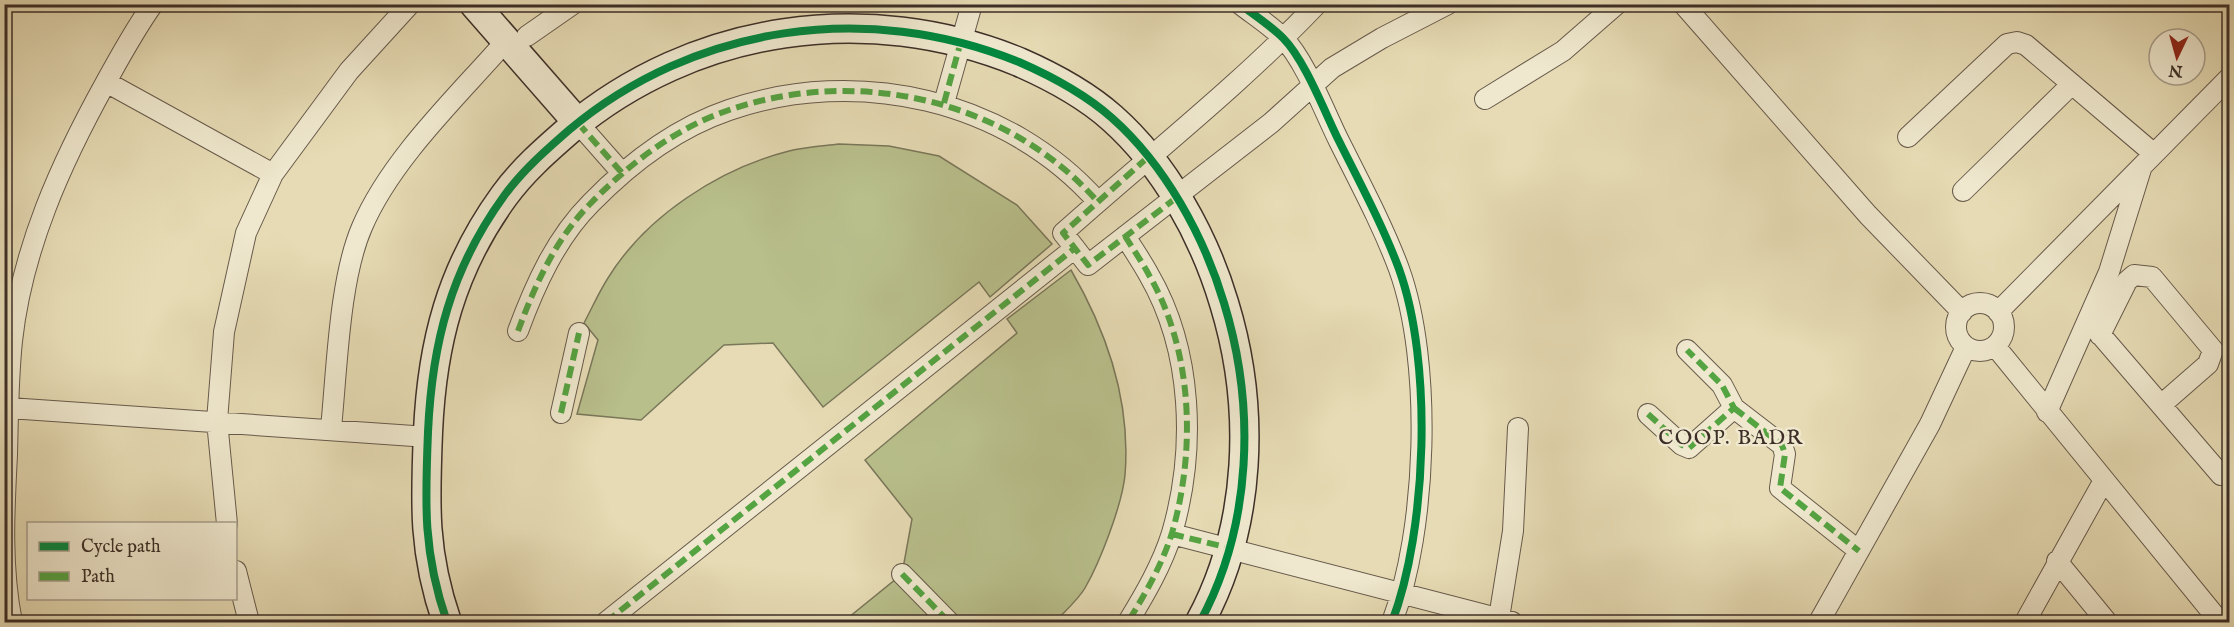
<svg xmlns="http://www.w3.org/2000/svg" width="2234" height="627" viewBox="0 0 2234 627" font-family="'IM FELL English',serif">
	<rect width="100%" height="100%" fill="#e6dbb4"/>
	<filter id="stains"><feTurbulence type="fractalNoise" baseFrequency=".00333" numOctaves="4"/><feColorMatrix values="0 0 0 0 .2 0 0 0 0 .09 0 0 0 0 .02 0 0 0 .5 -.17"/></filter>
	<radialGradient id="worn" r=".72"><stop offset=".6" stop-color="#630" stop-opacity="0"/><stop offset="1" stop-color="#630" stop-opacity=".3"/></radialGradient>
	<path fill="#b8bf8b" stroke="#7a775a" stroke-width="1.5" d="M839,144L889,146L939,156L1017,205L1052,244L990,297L979,282L823,407L773,343L724,345L641,420L577,414L598,340L584,323C592,308 599,292 608,278C646,216 719,169 789,151C805,147 823,146 839,144Z
		M1071,270C1107,332 1131,402 1125,475C1122,505 1100,562 1085,588C1078,600 1064,612 1055,622H843L902,574L912,519L865,460L1017,333L1007,319Z"/>
	<g fill="none" stroke-linecap="round" stroke-linejoin="round">
		<defs>
			<path id="street" d="M1240,4C1254,15 1270,25 1283,38C1305,60 1325,113 1339,141C1360,183 1383,226 1399,269C1433,363 1427,530 1392,622
				M1317,4C1238,87 1148,157 1063,233L1088,265L1271,123L1332,68L1382,38L1448,4
				M1683,4L1868,215L1962,312
				M527,36L573,4
				M106,82L273,174
				M1485,99L1563,51L1617,4
				M944,103L972,4
				M578,123L622,173
				M1908,137L2007,44L2017,42L2026,45L2153,153
				M1963,191L2072,84
				M1125,236C1133,249 1142,262 1149,275C1193,351 1196,450 1172,533C1162,565 1145,594 1128,622
				M1956 327a24 24 0 1 1 48 0a24 24 0 1 1-48 0Z
				M1998,312L2230,77
				M2093,326L2221,475
				M518,331C535,285 556,238 591,203C630,163 676,128 729,110C857,66 1007,99 1098,202
				M2100,335L2127,281L2134,275L2152,277L2213,350L2208,364L2161,405
				M1995,346L2220,622
				M9,408L428,437
				M1734,408L1782,445L1785,454L1780,488L1859,551
				M2047,412L2109,272L2141,169
				M561,413L579,333
				M1648,414L1682,445L1689,448L1734,408L1722,385L1687,350
				M331,428C337,370 339,280 362,227C391,159 457,97 506,41
				M227,524L217,421L224,332L246,233L273,174L349,71L410,4
				M1172,534L1512,622
				M2057,561L2107,622
				M236,571L249,622
				M902,574L949,622
				M1499,618L1513,531L1518,428
				M12,622C1,568 4,511 7,455C8,417 8,379 12,341C22,249 61,163 106,82C121,55 135,29 153,4
				M606,622L1075,248
				M1819,622L1930,424L1966,347
				M2025,622L2103,482"/>
			<path id="secondary" d="M474,4L578,123
				M447,622C423,553 425,504 428,432C432,343 451,269 504,196C522,171 546,150 569,130C694,25 867,0 1019,62C1051,76 1085,94 1112,118C1165,165 1204,236 1224,303C1256,407 1252,526 1200,622"/>
		</defs>
		<use href="#street" stroke="#675a4b" stroke-width="22"/>
		<use href="#secondary" stroke="#3d2f28" stroke-width="31"/>
		<use href="#street" stroke="#efe8ce" stroke-width="20"/>
		<use href="#secondary" stroke="#efe8ce" stroke-width="28"/>
		<path stroke="#54a442" stroke-width="6" stroke-dasharray="12 6" stroke-linecap="butt" d="M944,103L961,41
			M578,123L622,173
			M1147,158L1063,233L1088,265L1176,198
			M1125,236C1133,249 1142,262 1149,275C1193,351 1196,450 1172,533C1162,565 1145,594 1128,622
			M518,331C535,285 556,238 591,203C630,163 676,128 729,110C857,66 1007,99 1098,202
			M1734,408L1782,445L1785,454L1780,488L1859,551
			M561,413L579,333
			M1648,414L1682,445L1689,448L1734,408L1722,385L1687,350
			M1172,534L1229,548
			M902,574L949,622
			M606,622L1075,248"/>
		<defs>
			<path id="cycleway" d="M1240,4C1254,15 1270,25 1283,38C1305,60 1325,113 1339,141C1360,183 1383,226 1399,269C1433,363 1427,530 1392,622
				M447,622C423,553 425,504 428,432C432,343 451,269 504,196C522,171 546,150 569,130C694,25 867,0 1019,62C1051,76 1085,94 1112,118C1165,165 1204,236 1224,303C1256,407 1252,526 1200,622"/>
		</defs>
		<use href="#cycleway" stroke="#efe8ce" stroke-width="11"/>
		<use href="#cycleway" stroke="#00873e" stroke-width="8"/>
	</g>
	<g text-anchor="middle" dominant-baseline="central" stroke-width="5" stroke-linejoin="round" paint-order="stroke">
		<g font-size="21" letter-spacing="1.5" fill="#3d2f28" stroke="#efe8ce">
			<text x="1731" y="438">COOP. BADR</text>
		</g>
	</g>
	<rect width="2234" height="627" fill="none" stroke="#e6dbb4" stroke-width="24"/>
	<rect x="6" y="6" width="2222" height="615" fill="none" stroke="#3d2f28" stroke-width="3"/>
	<rect x="12" y="12" width="2210" height="603" fill="none" stroke="#3d2f28" stroke-width="1.5"/>
	<rect x="27" y="522" width="210" height="78" fill="#efe8ce" stroke="#a89e8c" stroke-width="1.5"/>
	<rect x="39" y="542" width="30" height="9" fill="#00873e" stroke="#a89e8c" stroke-width="1.5"/>
	<text x="81" y="552" font-size="18" fill="#3d2f28">Cycle path</text>
	<rect x="39" y="572" width="30" height="9" fill="#54a442" stroke="#a89e8c" stroke-width="1.5"/>
	<text x="81" y="582" font-size="18" fill="#3d2f28">Path</text>
	<g transform="translate(2177 57) rotate(185)"><circle r="28" fill="#efe8ce" stroke="#a89e8c" stroke-width="1.5"/>
	<path d="M0-4.5L10 22L0 15L-10 22Z" fill="#8f2418"/>
	<text y="-9" font-size="16" font-weight="bold" text-anchor="middle" fill="#3d2f28">N</text>
	</g>
	<rect width="100%" height="100%" filter="url(#stains)"/>
	<rect width="100%" height="100%" fill="url(#worn)"/>
</svg>
